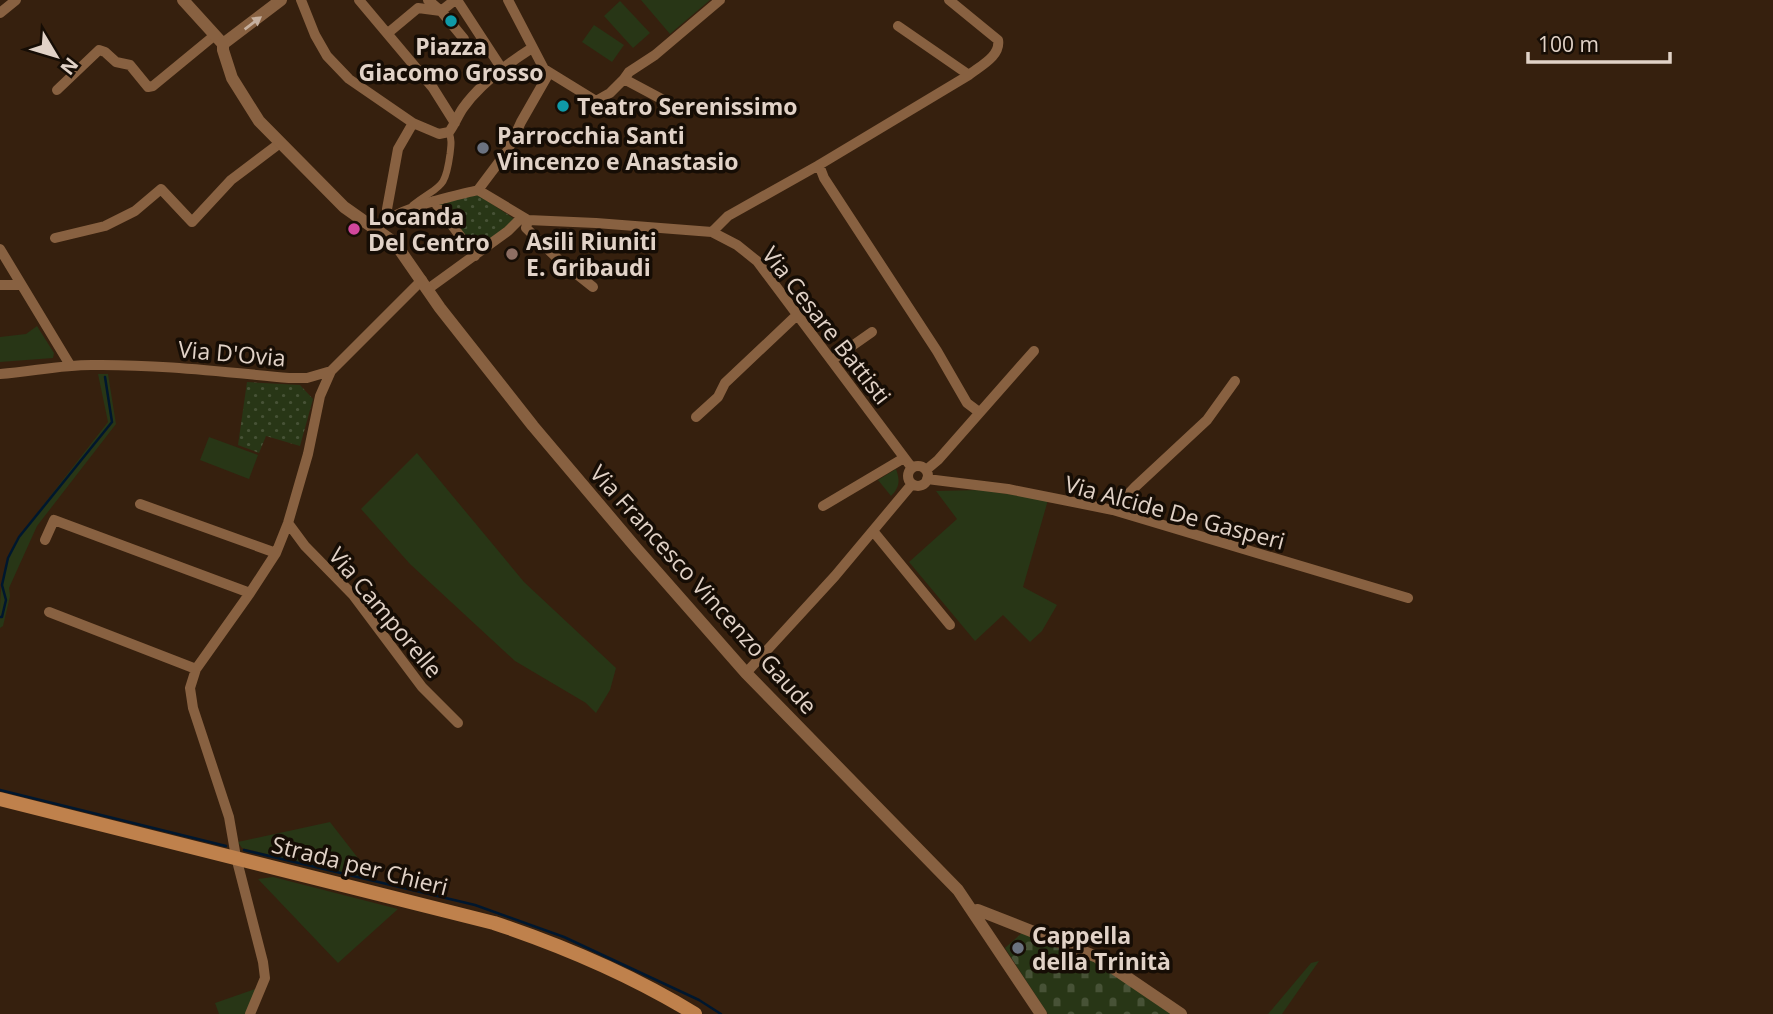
<svg xmlns="http://www.w3.org/2000/svg" width="1773" height="1014" viewBox="0 0 1773 1014" font-family="'Open Sans',sans-serif">
	<defs>
		<pattern id="cemetery-stones" width="16" height="16" patternUnits="userSpaceOnUse" patternTransform="scale(1.75)"><rect width="16" height="16" fill="#283616"/><path d="M2 7V4a2 2 0 0 1 4 0v3zM10 15v-3a2 2 0 0 1 4 0v3z" fill="#475236"/></pattern>
		<pattern id="park-dots" width="8" height="8" patternUnits="userSpaceOnUse" patternTransform="scale(1.75)"><rect width="8" height="8" fill="#283616"/><path d="M2 2h.1M6 6h.1" fill="none" stroke="#475236" stroke-width="1.8" stroke-linecap="round"/></pattern>
	</defs>
	<rect width="100%" height="100%" fill="#36200e"/>
	<path fill="#283616" d="M641,0H710L670,34Z
		M620,1L650,33L633,48L604,16Z
		M594,25L624,45L612,62L582,42Z
		M37,326L54,353L53,358L0,362V337L26,334Z
		M98,374H108L116,424L37,526L9,588L10,596L3,626L0,628C0,592 0,573 16,540L108,422Z
		M209,437L258,455L249,479L200,460Z
		M417,453L524,582L616,668L610,690L596,713L586,703L515,661L410,564L361,509Z
		M896,469C900,480 900,487 891,496L878,480Z
		M980,490L1048,500L1023,587L1057,605L1042,631L1030,642L1003,615L975,641L909,562L957,519L936,491Z
		M330,822L375,880L242,848L238,842Z
		M273,877L398,909L338,963L258,879Z
		M1319,961L1282,1014H1268L1311,963Z
		M258,988L247,1014H219L215,1003Z"/>
	<path fill="url(#cemetery-stones)" d="M1023,932L1088,957L1173,1014H1048L1005,948Z"/>
	<path fill="url(#park-dots)" d="M477,194L516,220L476,254L437,204Z
		M247,382L300,385L313,399L300,446L266,436L259,453L238,445Z"/>
	<g fill="none" stroke-linecap="round" stroke-linejoin="round">
		<path stroke="#00172e" stroke-width="2.5" d="M0,617H2L6,600L2,585L8,558L19,537L112,422L105,377
			M0,790L226,846
			M244,850L475,905L564,937L699,1000L721,1014"/>
		<path stroke="#886141" stroke-width="7" d="M413,205C440,184 445,191 450,154C451,145 452,141 449,132"/>
		<path stroke="#886141" stroke-width="10" d="M301,0L315,35L327,56L349,79L413,123L439,134L449,132C455,124 458,115 463,108C480,84 507,64 532,48
			M359,0L433,88L455,123
			M428,0L441,11L464,39
			M457,0L502,69
			M508,0L544,69L596,101L610,93L624,79L684,111
			M0,13L16,0
			M898,26L969,75
			M388,33L418,8L441,11L455,0
			M624,79L629,72L655,55L720,0
			M57,90L99,50L105,52L116,62L130,65L148,87L153,86L215,35
			M819,165L824,178L937,351L967,403L979,412
			M478,190L508,150L521,122L549,73
			M434,201L475,256
			M389,217L387,209L398,149L413,123
			M528,220L526,228L559,260L593,287
			M374,228C404,206 442,199 478,190L528,220L596,223L712,232L737,245L757,261L912,468
			M712,232L728,216L819,165L969,75C980,66 1001,56 998,40L949,0
			M55,238L105,226L135,211L161,189L192,222L231,180L280,143
			M0,249L70,365
			M0,285H21
			M428,289L508,231L521,218
			M832,360L872,332
			M0,374C30,372 60,365 91,365C157,364 223,372 289,378H307L331,371L422,280
			M696,417L718,397L725,383L798,314
			M908 476a10 10 0 1 1 20 0a10 10 0 1 1-20 0Z
			M926,470L938,460L1034,351
			M927,479L1008,489L1113,510L1408,598
			M140,504L276,553
			M823,506L904,458
			M1113,510L1135,487L1207,420L1235,381
			M288,523L305,546L353,595L422,687L458,723
			M873,531L950,625
			M45,540L54,520L250,593
			M49,612L196,669
			M746,673L835,576L912,484
			M250,1014L265,978L263,962L236,857L229,817L193,708L190,688L196,669L250,593L276,553L288,523L308,454L320,396L331,371"/>
		<path stroke="#886141" stroke-width="12" d="M183,0L223,44
			M223,44V50L232,78L259,121L344,207L395,243L440,308L533,426L637,549L746,673L958,890L1041,1014
			M223,44L281,0
			M972,911L978,910L1097,957L1181,1014"/>
		<path stroke="#bf814c" stroke-width="14" d="M0,799L494,923C563,946 633,976 695,1014"/>
	</g>
	<defs><path id="oneway-solid" d="M-6-.8H1V-3.2L6.5 0L1 3.2V.8H-6Z" transform="scale(1.75)"/></defs>
	<use fill="#c6b09f" href="#oneway-solid" transform="translate(253 23) rotate(-37)"/>
	<g fill="#0f9aa8" stroke="#160d05" stroke-width="2.5">
		<circle cx="451" cy="21" r="7"/>
		<circle cx="563" cy="106" r="7"/>
	</g>
	<g fill="#6b7280" stroke="#160d05" stroke-width="2.5">
		<circle cx="483" cy="148" r="7"/>
		<circle cx="1018" cy="948" r="7"/>
	</g>
	<circle fill="#d1479c" stroke="#160d05" stroke-width="2.5" cx="354" cy="229" r="7"/>
	<circle fill="#8d6e63" stroke="#160d05" stroke-width="2.5" cx="512" cy="254" r="7"/>
	<g text-anchor="middle" dominant-baseline="central" stroke-width="7" stroke-linejoin="round" paint-order="stroke">
		<g font-size="23" font-weight="bold" fill="#e1d2c7" stroke="#160d05" text-anchor="start">
			<text x="451" y="46" text-anchor="middle">Piazza<tspan x="451" dy="26">Giacomo Grosso</tspan></text>
			<text x="577" y="106">Teatro Serenissimo</text>
			<text x="497" y="135">Parrocchia Santi<tspan x="497" dy="26">Vincenzo e Anastasio</tspan></text>
			<text x="368" y="216">Locanda<tspan x="368" dy="26">Del Centro</tspan></text>
			<text x="526" y="241">Asili Riuniti<tspan x="526" dy="26">E. Gribaudi</tspan></text>
			<text x="1032" y="935">Cappella<tspan x="1032" dy="26">della Trinità</tspan></text>
		</g>
		<g font-size="23" fill="#e1d2c7" stroke="#160d05">
			<text transform="translate(827 325) rotate(52)">Via Cesare Battisti</text>
			<text transform="translate(232 353) rotate(5)">Via D'Ovia</text>
			<text transform="translate(1175 512) rotate(15)">Via Alcide De Gasperi</text>
			<text transform="translate(704 589) rotate(48)">Via Francesco Vincenzo Gaude</text>
			<text transform="translate(386 612) rotate(50)">Via Camporelle</text>
			<text transform="translate(360 865) rotate(14)">Strada per Chieri</text>
		</g>
	</g>
	<g transform="translate(56 56) rotate(128)" stroke="#160d05" stroke-width="5" paint-order="stroke">
	<path d="M0-5L12 26L0 18L-12 26Z" fill="#e1d2c7"/>
	<text y="-10" font-size="19" font-weight="bold" text-anchor="middle" fill="#e1d2c7">N</text>
	</g>
	<path d="M1528 52v10h142v-10" fill="none" stroke="#e1d2c7" stroke-width="3.5"/>
	<text x="1538" y="52" font-size="21" fill="#e1d2c7" stroke="#160d05" stroke-width="5" paint-order="stroke">100 m</text>
</svg>
